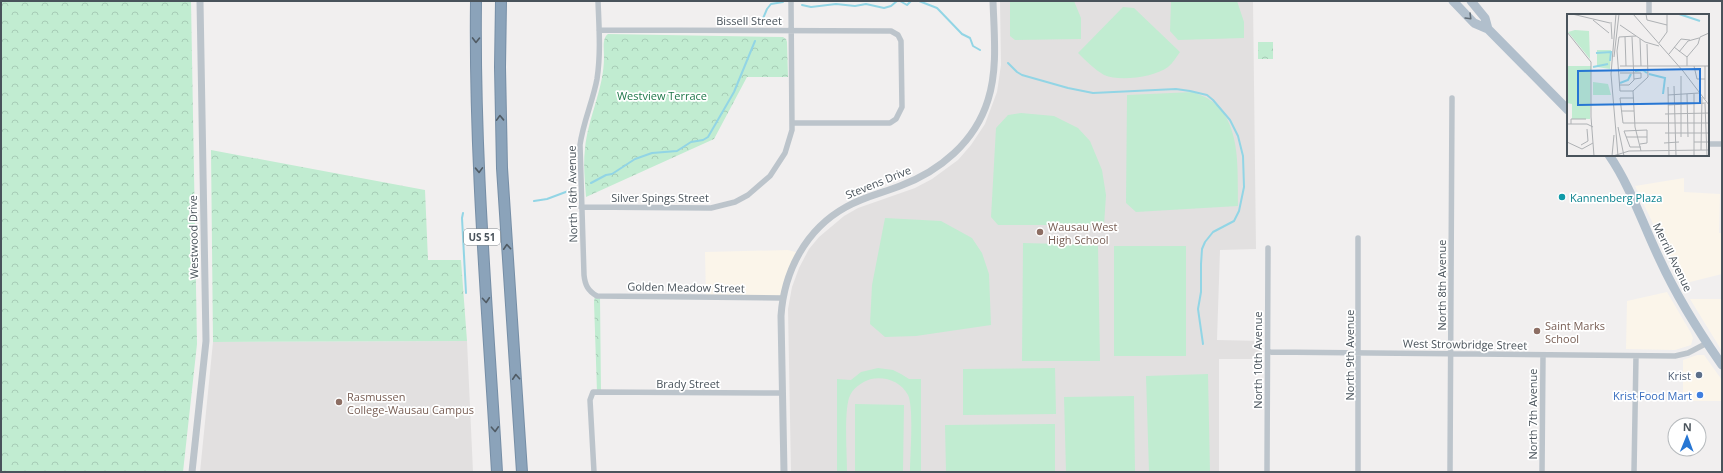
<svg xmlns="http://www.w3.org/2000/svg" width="1723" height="473" viewBox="0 0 1723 473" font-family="'Open Sans',sans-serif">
	<defs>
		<pattern id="forest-crowns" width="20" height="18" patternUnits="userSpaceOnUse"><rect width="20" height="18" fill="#c1ecd1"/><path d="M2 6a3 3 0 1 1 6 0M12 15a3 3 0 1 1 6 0" fill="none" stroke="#a7ccb6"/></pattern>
	</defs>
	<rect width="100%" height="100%" fill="#f1efef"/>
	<path fill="#fbf5ea" d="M1684,178V192L1720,194L1719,233H1722V274L1682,284L1635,186Z
		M788,250L799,253L783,298L706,297L705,252Z
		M1667,292L1691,333L1693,338L1691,345L1675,350L1626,349L1627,301Z
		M1690,299H1722V351Z
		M1697,355H1704L1722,380V401H1683V360Z"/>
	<path fill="#e2e0e0" d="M1000,1H1253L1256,249L1220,250L1217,340L1262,341V359H1219V472H791L788,309L792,287L799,268L809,249L819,237L844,216L858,208L915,188L932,179L958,160L971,145L985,124L997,92L1001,65Z
		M467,341L473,472H200L213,342Z"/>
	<path fill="url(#forest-crowns)" d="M1,1H191L197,344L183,472H1Z
		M608,34L783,37L786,39L787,42L788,77H747L714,139L586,197C585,181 583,165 585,149C588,117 604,89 604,57C604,49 602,38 608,34Z
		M1258,42H1273V59H1258Z
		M211,150L425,190L428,260H461L467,341L213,342Z
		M595,295L600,296L601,392H597L594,302Z"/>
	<path fill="#c1ecd1" d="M1010,1H1074L1081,18V39L1015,40L1010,36Z
		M1171,1H1237L1244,22V38L1178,40L1170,31Z
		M1123,7L1134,8L1180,52C1176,57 1173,63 1168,67C1155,77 1120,82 1104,75C1094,69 1086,61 1078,53Z
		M1193,92C1198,94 1203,96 1207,98C1243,119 1237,171 1238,206L1136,212L1126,203L1127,95Z
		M1021,113L1054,116L1078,128L1090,141L1102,170L1106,195L1104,225H998L991,217L996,128L1008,115Z
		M885,218L941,221L972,238L982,253L989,274L991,325L916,336L885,337L870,324L872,285Z
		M1023,243L1098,245L1100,361H1022Z
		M1114,246H1186V356H1114Z
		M878,368L893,370L901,374L909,379H921V472H910C910,455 914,408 908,395C901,382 886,376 871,379C862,382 852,388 849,398C844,415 847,453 847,472H837V379L851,380L861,372Z
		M1055,368L1056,414L963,415V369Z
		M1208,374L1210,472H1149L1146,376Z
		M1134,396L1135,472H1066L1064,397Z
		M855,404L904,405L903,472H855Z
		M1055,424V472H946L945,425Z"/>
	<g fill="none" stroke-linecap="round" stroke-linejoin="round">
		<path stroke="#92d5e5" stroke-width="2" d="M900,1L907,5L911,1
			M919,1L937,8L962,34L970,38L973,46L980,50
			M802,5L811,7L836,4L855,6L866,4L884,8L891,6L897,1
			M761,23L767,9L771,4L783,2
			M1008,63L1017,72L1022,75L1068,88L1093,93L1176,89L1190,91L1207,95L1213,100L1230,120L1238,136L1243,156L1244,187L1239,211L1234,221L1213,232L1205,242L1202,249L1201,264V292L1198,309L1203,344
			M591,183L606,175L612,174L635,159L652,153L677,151L691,142L703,140L708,137L734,92L755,41
			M534,201L547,199L571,190
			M463,213L462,218L466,293"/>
		<defs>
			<path id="motorway" d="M476,1C474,158 488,315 497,472
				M501,1L500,67L502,168L522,472"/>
		</defs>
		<use href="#motorway" stroke="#768ea6" stroke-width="12"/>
		<path stroke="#bcc4cb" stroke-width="5.5" d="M598,1C599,27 601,53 597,79C593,101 583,122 580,145L584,275C585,285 588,291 597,296L783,298
			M1649,1V15
			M599,30L891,31L898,35L901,41L902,107L896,119L890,123H792
			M1708,144H1722
			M581,207L711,208L735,202L748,195L770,176L785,153L792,130L791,1
			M1358,238V472
			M1268,352L1675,356L1688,353L1707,343
			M594,472L590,400L593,392L782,393
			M1267,472L1268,248
			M1450,472L1452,98
			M1542,472L1543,355
			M1634,472L1636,356"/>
		<path stroke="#bcc4cb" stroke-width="7" d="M192,472L206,341L200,1
			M784,472L781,316C784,271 806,229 846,207C863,197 882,193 900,186C940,171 975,142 988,100C998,69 994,33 993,1"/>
		<path stroke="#b1bfcc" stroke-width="9" d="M1453,1L1474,23L1488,29L1568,110
			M1471,1L1485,18L1488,29
			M1609,155C1631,187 1643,225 1660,260C1677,297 1699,332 1722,365"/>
		<use href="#motorway" stroke="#8ba3ba" stroke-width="10"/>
	</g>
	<defs><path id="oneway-chevron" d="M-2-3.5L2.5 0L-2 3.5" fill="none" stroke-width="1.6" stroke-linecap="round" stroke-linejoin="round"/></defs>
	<use stroke="#636e77" href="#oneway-chevron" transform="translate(1469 17) rotate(45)"/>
	<g stroke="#505b64">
		<use href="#oneway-chevron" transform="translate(476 40) rotate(91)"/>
		<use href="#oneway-chevron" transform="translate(500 118) rotate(-92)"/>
		<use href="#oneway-chevron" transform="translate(479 170) rotate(88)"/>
		<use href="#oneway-chevron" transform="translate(507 247) rotate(-94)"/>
		<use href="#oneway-chevron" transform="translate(486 300) rotate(86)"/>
		<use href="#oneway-chevron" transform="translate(516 377) rotate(-94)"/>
		<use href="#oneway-chevron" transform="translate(495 429) rotate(87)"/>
	</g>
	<circle fill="#0f9aa8" stroke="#fff" stroke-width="1.5" cx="1562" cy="197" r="4"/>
	<g fill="#8d6e63" stroke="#fff" stroke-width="1.5">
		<circle cx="1040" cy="232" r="4"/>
		<circle cx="1537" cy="331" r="4"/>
		<circle cx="339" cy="402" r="4"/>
	</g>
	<circle fill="#5c6f8a" stroke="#fff" stroke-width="1.5" cx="1699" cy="375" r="4"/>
	<circle fill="#3f7fe0" stroke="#fff" stroke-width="1.5" cx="1700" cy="395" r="4"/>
	<g text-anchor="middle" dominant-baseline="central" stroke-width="3.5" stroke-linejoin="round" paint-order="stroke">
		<rect fill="#fff" stroke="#80878c" stroke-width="1" x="464" y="229" width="36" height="16" rx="3"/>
		<g font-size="10" font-weight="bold" fill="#49535b">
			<text x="482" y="237">US 51</text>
		</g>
		<g font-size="11" fill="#49535b" stroke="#fff">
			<text x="749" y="20">Bissell Street</text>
			<text transform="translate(878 182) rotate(-22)">Stevens Drive</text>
			<text transform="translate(572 194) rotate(-91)">North 16th Avenue</text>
			<text x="660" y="197">Silver Spings Street</text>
			<text transform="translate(193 237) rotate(-91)">Westwood Drive</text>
			<text transform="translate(1673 257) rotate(64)">Merrill Avenue</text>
			<text transform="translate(1441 285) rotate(-90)">North 8th Avenue</text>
			<text transform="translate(686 287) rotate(1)">Golden Meadow Street</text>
			<text transform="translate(1465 344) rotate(1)">West Strowbridge Street</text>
			<text transform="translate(1349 355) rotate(-90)">North 9th Avenue</text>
			<text transform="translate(1257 360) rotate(-90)">North 10th Avenue</text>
			<text x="688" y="383">Brady Street</text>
			<text transform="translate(1532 414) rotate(-90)">North 7th Avenue</text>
		</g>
		<g font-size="11" fill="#1e7749" stroke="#fff">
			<text x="662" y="95">Westview Terrace</text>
		</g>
		<g font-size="11" fill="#0d838f" stroke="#fff" text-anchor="start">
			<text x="1570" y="197">Kannenberg Plaza</text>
		</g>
		<g font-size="11" fill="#785e54" stroke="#fff" text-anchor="start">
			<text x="1048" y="226">Wausau West<tspan x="1048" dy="13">High School</tspan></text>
			<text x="1545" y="325">Saint Marks<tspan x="1545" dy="13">School</tspan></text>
			<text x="347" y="396">Rasmussen<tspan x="347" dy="13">College-Wausau Campus</tspan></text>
		</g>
		<g font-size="11" fill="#4e5e75" stroke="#fff" text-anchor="end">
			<text x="1691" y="375">Krist</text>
		</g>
		<g font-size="11" fill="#366cbe" stroke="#fff" text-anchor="end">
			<text x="1692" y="395">Krist Food Mart</text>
		</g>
	</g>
	<g transform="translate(1567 14)">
		<rect width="142" height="142" fill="#f1efef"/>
		<path d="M8,16L22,17L23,45L1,18ZM30,36H44L43,55L30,53ZM0,52H24L23,105H5V90L0,89ZM26,68L41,70L44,81H26Z" fill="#c1ecd1"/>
		<path fill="none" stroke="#92d5e5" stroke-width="2" d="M112,0L133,7M29,39L44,38L43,47M26,53L41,50M68,57L76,56L80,59M82,60L98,64L96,80M53,69L61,66L64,60"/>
		<path fill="none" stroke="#aeb1b4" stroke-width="1" d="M5,0L43,9M49,0L44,60L51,142M66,0L116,57M79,0L80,6L100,11M26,6L42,19M44,8L45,25M53,11L78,28L92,32M0,18L24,48V103L27,142M58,23L59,52M73,25L74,52M92,29L100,18V0M107,33L120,43M112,38L121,27L132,24M102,40L114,25L123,26M47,43L52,0M53,52H142M120,52V43L131,30L133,23L142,19M127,52L130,65H138M116,57L142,91M53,59H74V64L67,65M114,62V123M52,71H62L67,66L65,23M107,72L109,142M101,73L102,142M66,77H53L50,37L52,23L69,22M120,80L121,123M127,80V142M101,81L132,79M67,84H53L56,109H142M138,85V52M54,90H67M138,90L140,142M101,91L139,89M54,97H67M98,100L142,99M0,110H20L26,113M4,110V105H19M51,113L57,142M98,119H142M59,123H80M0,128L15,135L26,129M127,128H142M97,129L112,128M73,130L80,129V116L57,117L63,133H74M14,131L21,127L20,115M134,136L135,83M74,137L68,113L66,77L81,63L80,30M45,142L47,121M46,142L62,137L142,136"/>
		<path fill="#2776d3" fill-opacity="0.15" stroke="#2776d3" stroke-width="2" d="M133,55V89L11,91V57Z"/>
		<rect width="142" height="142" fill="none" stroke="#49535b" stroke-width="2"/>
	</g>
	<rect width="1723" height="473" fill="none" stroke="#49535b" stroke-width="4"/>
	<g transform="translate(1687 437) rotate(1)"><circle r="19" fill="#ffffff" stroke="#b6babd"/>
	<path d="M0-3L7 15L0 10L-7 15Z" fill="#2776d3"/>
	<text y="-6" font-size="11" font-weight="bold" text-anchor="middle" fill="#49535b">N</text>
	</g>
</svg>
